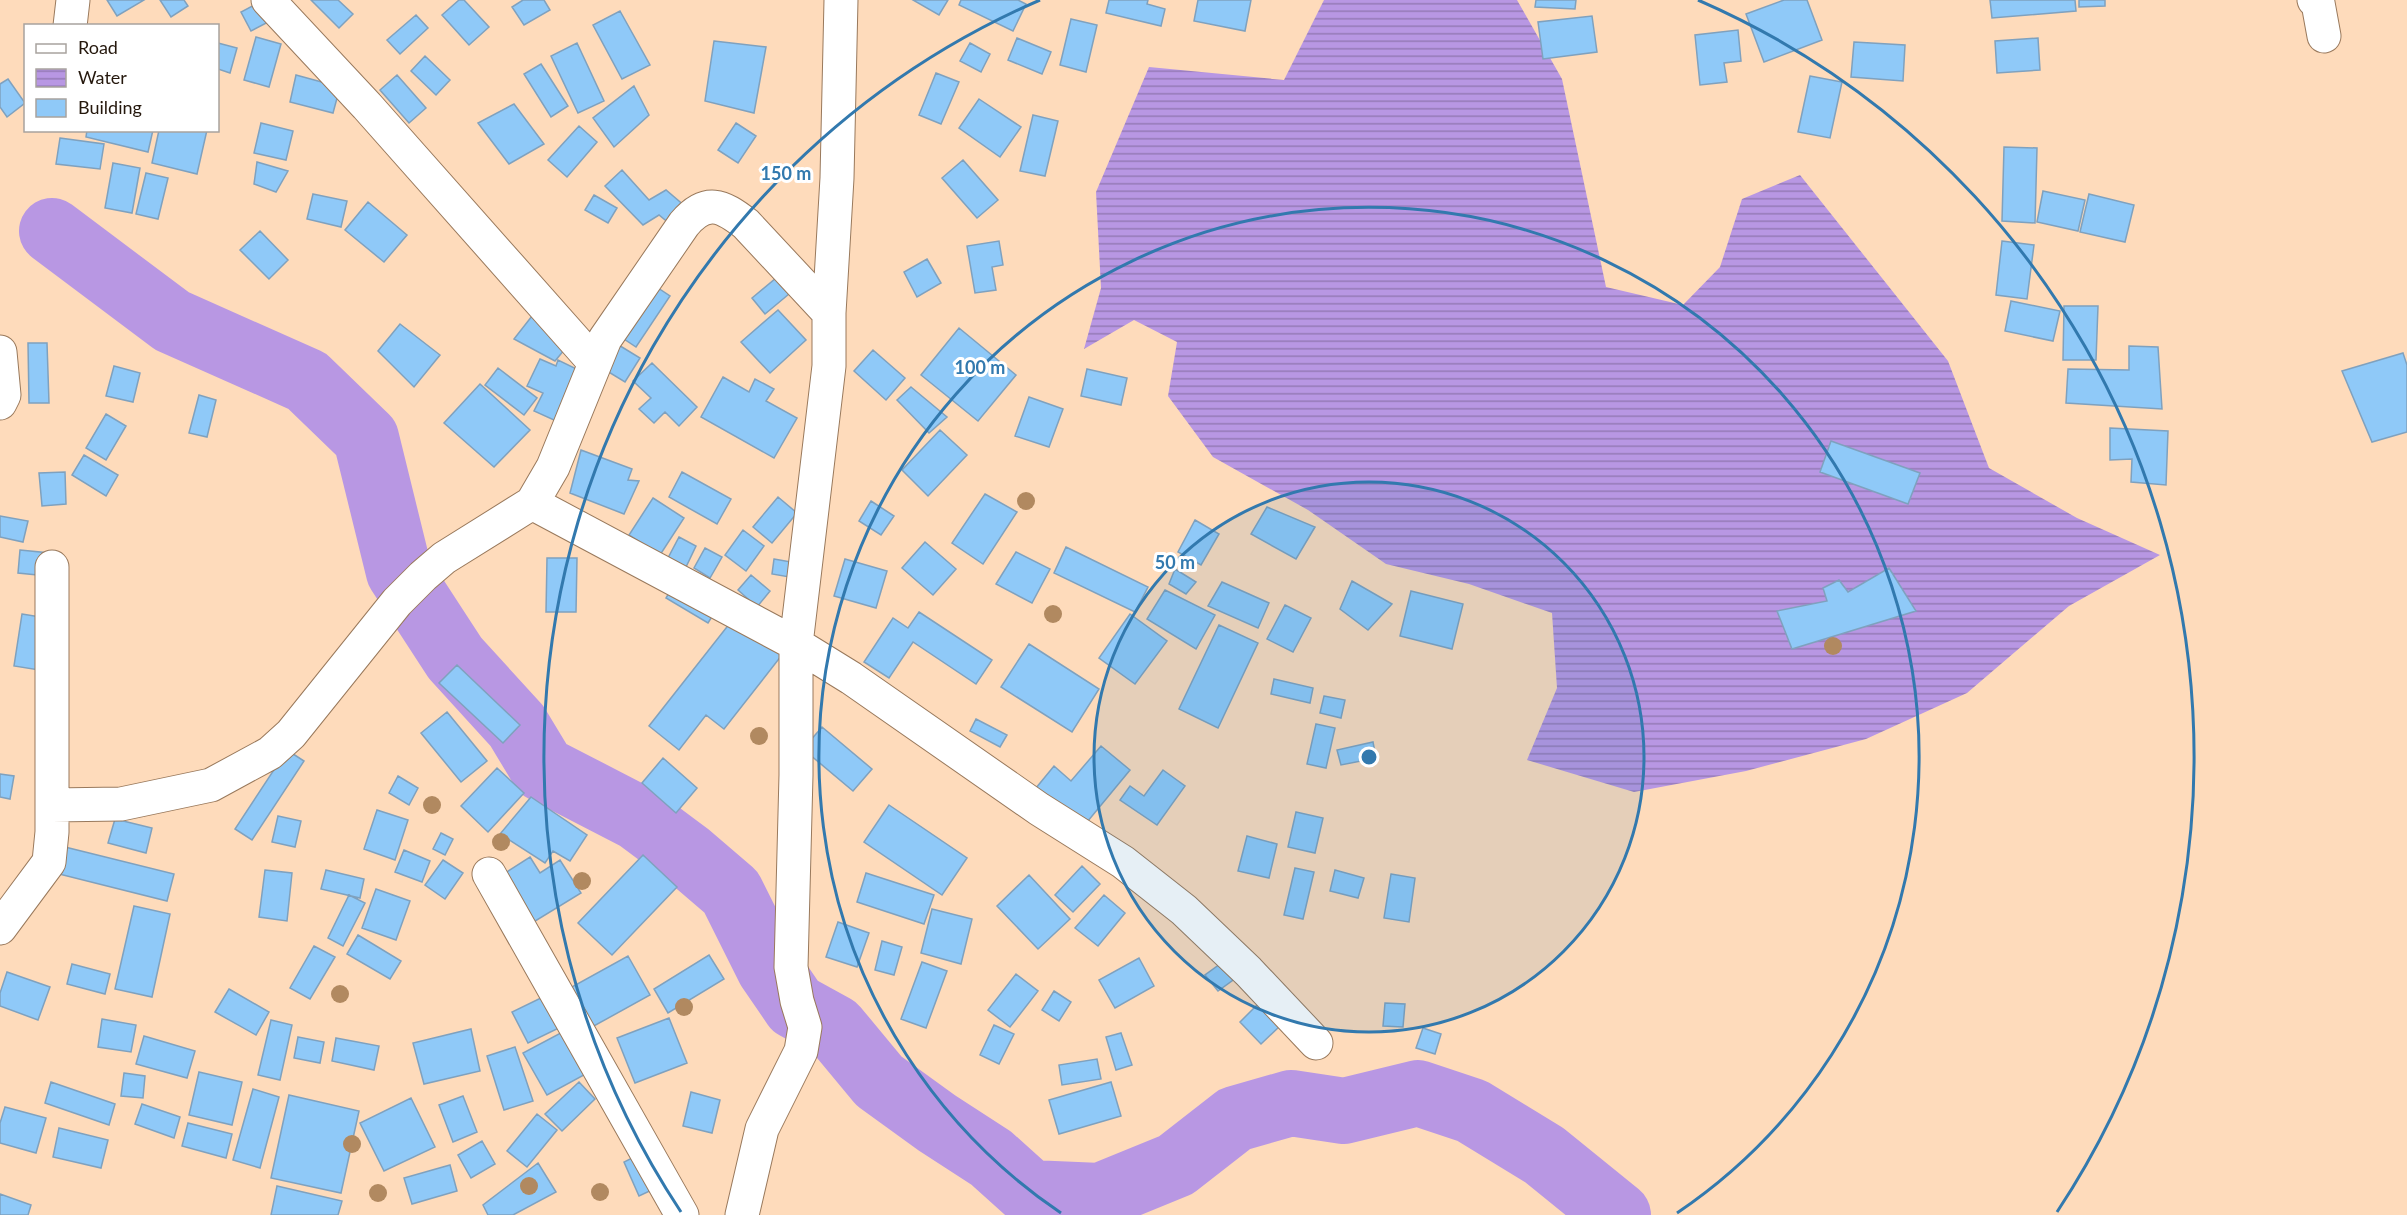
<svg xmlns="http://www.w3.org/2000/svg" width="2407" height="1215" viewBox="0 0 2407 1215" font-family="Lato,sans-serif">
	<defs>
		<pattern id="water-rules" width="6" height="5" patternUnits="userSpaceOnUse" patternTransform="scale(1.5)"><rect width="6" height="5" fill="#b897e3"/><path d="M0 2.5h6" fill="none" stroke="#957ab6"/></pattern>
	</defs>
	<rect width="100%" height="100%" fill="#fedbbb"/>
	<path fill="url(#water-rules)" d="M1324,0H1517L1562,79L1606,287L1683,305L1720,267L1742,199L1800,175L1948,361L1989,468L2077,518L2160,555L2069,606L1967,693L1866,739L1746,771L1634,792L1527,760L1557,688L1552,613L1469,584L1386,564L1308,510L1213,457L1168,396L1177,342L1134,320L1084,349L1101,288L1096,192L1149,67L1284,80Z"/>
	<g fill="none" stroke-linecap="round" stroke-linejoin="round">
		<path stroke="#b897e3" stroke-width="66" d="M52,231L172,321L307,381L366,438L399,572L455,658L517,726L543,769L638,818L689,856L731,892L769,968L795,1006L835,1028L879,1081L937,1123L991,1158L1030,1193L1100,1196L1176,1165L1235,1119L1291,1103L1344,1111L1418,1093L1472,1111L1544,1155L1618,1215"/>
	</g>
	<path fill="#8fc9f8" stroke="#7fa1be" stroke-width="1.5" d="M107,0H144L117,16Z
		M160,0H184L188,6L171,17Z
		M264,0L274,19L251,31L241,12Z
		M311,0H338L353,14L339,28Z
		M459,0H464L489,27L469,45L442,15Z
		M523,0H544L550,10L524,25L512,7Z
		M913,0H948L939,15Z
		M961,0H1018L1026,4L1013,31L959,5Z
		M1109,0H1148L1147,4L1165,9L1161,26L1106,13Z
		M1198,0H1251L1245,31L1194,21Z
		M1536,0H1576L1575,9L1535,7Z
		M1784,0H1807L1822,40L1764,62L1746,14Z
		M1990,0H2075L2076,11L1992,18Z
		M2079,0H2105V6L2079,7Z
		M620,11L650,65L622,79L593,25Z
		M416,15L428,28L400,54L387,40Z
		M1592,16L1597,52L1543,59L1538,22Z
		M1071,19L1097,25L1086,72L1060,65Z
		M1738,30L1741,61L1724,63L1727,82L1700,85L1695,35Z
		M256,37L281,44L269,87L244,80Z
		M1017,38L1051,52L1042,74L1008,60Z
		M2038,38L2040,70L1997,73L1995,41Z
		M714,41L766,47L754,113L705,101Z
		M1854,42L1905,45L1903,81L1851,77Z
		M218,43L237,48L230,73L218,69Z
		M577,43L604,101L578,113L551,56Z
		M970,43L990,54L981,72L960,61Z
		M425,56L450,80L436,95L411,71Z
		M541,64L568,106L551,117L524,74Z
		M936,73L959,82L941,124L919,115Z
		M296,75L340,87L333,113L290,102Z
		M397,75L426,108L409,123L380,90Z
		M1810,76L1842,82L1830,138L1798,132Z
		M8,79L25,103L7,117L0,107V84Z
		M634,86L649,115L614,147L593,118Z
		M979,99L1021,127L1000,157L959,128Z
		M514,104L544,144L509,164L478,123Z
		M1033,115L1058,121L1045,176L1020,171Z
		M261,123L293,131L286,160L254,153Z
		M736,123L756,136L738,163L718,150Z
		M579,126L597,142L567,177L548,160Z
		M87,130H153L148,152L86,137Z
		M159,130H207L197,174L152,163Z
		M60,138L104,144L100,169L56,164Z
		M2004,147L2037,148L2035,223L2002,221Z
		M963,160L998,200L977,218L942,178Z
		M257,162L288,171L276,192L254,184Z
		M113,163L140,168L132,213L105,208Z
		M622,170L649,200L666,190L686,207L670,224L659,215L643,225L605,186Z
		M146,173L168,178L158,219L136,214Z
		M2043,191L2085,200L2078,231L2037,222Z
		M313,194L347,201L341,227L307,219Z
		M2089,194L2134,205L2125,242L2080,232Z
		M594,195L617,208L608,223L585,210Z
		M368,202L407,235L384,262L345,230Z
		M260,231L288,260L269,279L240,250Z
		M999,241L1003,265L992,267L996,290L975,293L967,246Z
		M2002,241L2034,245L2027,299L1996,295Z
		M927,259L941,283L917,297L904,272Z
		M782,273L795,289L765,314L752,298Z
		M652,284L670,296L636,347L618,335Z
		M2011,301L2060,311L2053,341L2005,331Z
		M2064,306H2098L2096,360H2063Z
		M778,310L806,340L770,373L741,342Z
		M532,316L570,343L555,361L514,339Z
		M400,324L440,355L414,387L378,351Z
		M959,328L1016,375L978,421L921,375Z
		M28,343H47L49,403H29Z
		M617,344L640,358L625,382L602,368Z
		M2129,346L2158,347L2162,409L2066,403L2068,369L2129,370Z
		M873,350L905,378L886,400L854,371Z
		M2403,353L2407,365V432L2372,442L2342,371Z
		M540,359L556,366L558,360L589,375L565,425L534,411L543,393L527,386Z
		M652,363L697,407L679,426L665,412L654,423L639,409L651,398L633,381Z
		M114,366L140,373L133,402L106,396Z
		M498,368L537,398L524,415L485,385Z
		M1087,369L1127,378L1121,405L1081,396Z
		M723,377L749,392L755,379L774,389L766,401L797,418L774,458L701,417Z
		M480,384L530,430L494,467L444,423Z
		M911,387L947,417L929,433L897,400Z
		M199,395L216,400L207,437L189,433Z
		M1029,397L1063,409L1049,447L1015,436Z
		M106,414L126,426L106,460L86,448Z
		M2110,428L2168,431L2166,485L2131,482L2132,459L2110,460Z
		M940,430L967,455L928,496L902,470Z
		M1831,441L1920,473L1908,504L1820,472Z
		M581,450L632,469L628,480L639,481L624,514L570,493Z
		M84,455L118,475L106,496L72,475Z
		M65,472L66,504L42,506L39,473Z
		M682,472L731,499L717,524L669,497Z
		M985,494L1017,512L983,564L952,543Z
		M778,497L797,513L772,543L753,527Z
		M653,498L684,518L660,555L629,535Z
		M871,501L894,516L881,535L859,521Z
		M1267,507L1315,527L1296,559L1251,534Z
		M0,516L28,521L23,542L0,537Z
		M1195,520L1219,534L1201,565L1178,552Z
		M743,530L764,546L746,571L725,555Z
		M679,537L696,546L686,567L668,558Z
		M925,542L956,569L933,595L902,568Z
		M1066,547L1148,587L1135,612L1054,573Z
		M705,548L722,557L710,578L694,568Z
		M20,550L50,553L47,576L18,573Z
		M1016,552L1050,569L1032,603L996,584Z
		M547,558H577L576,612H546Z
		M774,559L797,563L795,578L772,574Z
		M845,559L887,571L876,608L834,596Z
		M1889,568L1916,611L1792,649L1777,611L1827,601L1823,588L1839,580L1848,592Z
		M1175,569L1196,582L1186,594L1169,584Z
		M681,573L723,599L708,623L666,598Z
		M751,575L770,591L757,607L738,590Z
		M1352,581L1392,604L1368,630L1340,609Z
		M1222,582L1269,603L1258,628L1208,606Z
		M1165,590L1215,615L1196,649L1147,619Z
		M1411,591L1463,604L1452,649L1400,636Z
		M1285,605L1311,618L1293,652L1267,639Z
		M741,609L789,646L724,729L706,715L679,750L649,726Z
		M919,612L992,660L976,684L913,642L889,678L864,662L893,618L908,628Z
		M22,614L47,618L39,670L14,666Z
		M1130,614L1167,641L1135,684L1099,658Z
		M1219,625L1258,643L1218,728L1179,709Z
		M1029,644L1099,689L1072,732L1001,687Z
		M457,665L520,725L503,743L439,683Z
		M1274,679L1313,688L1310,703L1271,694Z
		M1324,696L1345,700L1341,718L1320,713Z
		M447,712L487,761L461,782L421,733Z
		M976,719L1007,735L1000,747L970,731Z
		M1316,724L1335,728L1326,768L1307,764Z
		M822,727L872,769L853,791L803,749Z
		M1373,742L1376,758L1341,765L1337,750Z
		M1101,746L1130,770L1083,827L1036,788L1054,766L1071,781Z
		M287,750L304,761L252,840L235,829Z
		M663,758L697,788L676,813L642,783Z
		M497,768L524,793L488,832L461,806Z
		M1163,770L1185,786L1157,825L1120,800L1130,786L1144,796Z
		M0,774L14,776L10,799L0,797Z
		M398,776L418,788L409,805L389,793Z
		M531,797L587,835L570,861L553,851L545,863L500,834Z
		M889,805L967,858L942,895L864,842Z
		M377,810L408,820L395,860L364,849Z
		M1296,812L1323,818L1315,853L1288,847Z
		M278,816L301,821L295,847L272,842Z
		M115,819L152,828L146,853L108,843Z
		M441,833L453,839L445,855L433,849Z
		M1247,836L1277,844L1269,878L1238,871Z
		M65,847L174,874L167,901L59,874Z
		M404,850L430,861L422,882L395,872Z
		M643,855L677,887L612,955L578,923Z
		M530,857L540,873L560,860L581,893L532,923L502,875Z
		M443,860L463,873L445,899L425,885Z
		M1082,866L1100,884L1073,912L1055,895Z
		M1295,868L1314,872L1303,919L1284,915Z
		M265,870L292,873L287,921L259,917Z
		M326,870L364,879L360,898L321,889Z
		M1335,870L1364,878L1358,898L1330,891Z
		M866,873L934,895L924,924L857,902Z
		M1391,874L1415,878L1409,922L1384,918Z
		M1029,875L1070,919L1038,949L997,906Z
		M376,889L410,901L396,940L362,928Z
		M349,895L365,903L343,946L328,938Z
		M1104,895L1125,913L1098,946L1075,928Z
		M134,906L170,914L152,997L115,989Z
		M932,909L972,919L961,964L921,953Z
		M838,922L869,933L857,967L826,957Z
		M358,935L401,961L390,979L347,954Z
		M882,941L902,947L894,975L875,970Z
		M314,946L335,957L310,999L290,988Z
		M709,955L724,979L668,1013L654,989Z
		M628,956L650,995L592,1027L570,988Z
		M1139,958L1154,986L1115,1008L1099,980Z
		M1227,959L1240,975L1218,991L1205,975Z
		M922,962L947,971L926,1028L901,1019Z
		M72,964L110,974L105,994L67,984Z
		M7,972L50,987L38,1020L0,1006V993Z
		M1016,974L1038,991L1010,1027L988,1010Z
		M229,989L269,1012L256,1035L215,1012Z
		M1054,991L1071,1002L1059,1021L1042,1010Z
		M547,995L563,1026L528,1043L512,1012Z
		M1259,1003L1281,1025L1261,1044L1240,1022Z
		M1385,1003L1405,1004L1403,1027L1383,1026Z
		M669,1018L687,1063L635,1083L617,1038Z
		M102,1019L136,1025L131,1052L98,1047Z
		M271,1020L292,1025L280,1080L258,1075Z
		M994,1025L1014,1034L999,1064L980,1055Z
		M572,1027L595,1069L547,1095L523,1053Z
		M1423,1028L1441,1034L1435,1054L1416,1048Z
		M471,1029L480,1071L424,1084L413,1043Z
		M1121,1033L1132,1065L1116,1070L1106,1037Z
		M144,1036L195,1051L187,1078L136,1064Z
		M298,1037L324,1042L320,1063L294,1058Z
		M336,1038L379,1046L374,1070L332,1061Z
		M515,1047L533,1101L504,1110L487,1056Z
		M1097,1059L1101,1079L1062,1085L1059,1065Z
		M199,1072L242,1082L232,1125L189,1115Z
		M124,1073L145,1076L143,1098L121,1096Z
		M51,1082L115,1104L109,1125L45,1103Z
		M579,1082L595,1099L562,1131L545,1114Z
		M1111,1082L1121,1116L1059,1134L1049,1100Z
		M253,1089L279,1097L260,1168L233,1160Z
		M691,1092L720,1100L712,1133L683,1126Z
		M289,1095L359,1111L341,1193L271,1178Z
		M463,1096L477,1132L453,1142L439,1105Z
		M411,1098L435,1147L384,1171L360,1123Z
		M142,1104L180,1117L174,1138L135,1124Z
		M5,1107L46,1118L36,1153L0,1143V1123Z
		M537,1114L557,1130L527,1167L507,1151Z
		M188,1123L232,1134L226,1158L182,1146Z
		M59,1128L108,1140L101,1168L53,1157Z
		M482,1141L495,1164L471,1178L458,1155Z
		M652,1148L669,1182L639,1196L624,1162Z
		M538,1163L556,1192L513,1215H488L483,1205Z
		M450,1165L457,1191L412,1204L404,1178Z
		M277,1186L342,1201L338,1215H271Z
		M0,1194L31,1205L28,1215H0Z"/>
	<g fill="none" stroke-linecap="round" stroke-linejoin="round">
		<defs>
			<path id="minor" d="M268,0L367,106L594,362
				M2314,0L2318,3L2324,36
				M70,26L73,0
				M0,352L4,395L0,403
				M532,503L796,644L851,678L1039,809L1123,862L1184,910L1248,971L1316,1043
				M52,805L121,804L211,785L270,753L291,734L397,602L423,576L444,558L532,503L553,467L605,339L684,224C706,198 722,205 746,224L829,313
				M489,874L682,1215
				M0,928L49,862L52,832V567
				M742,1215L762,1129L801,1051L805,1027L797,1001L791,967L796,775V644L829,366V313L837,178L841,0"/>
		</defs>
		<use href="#minor" stroke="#99795c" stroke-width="35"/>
		<use href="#minor" stroke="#fff" stroke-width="33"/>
	</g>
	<g fill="#b18960">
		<circle cx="1026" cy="501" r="9"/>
		<circle cx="1053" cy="614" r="9"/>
		<circle cx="1833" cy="646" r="9"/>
		<circle cx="759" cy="736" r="9"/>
		<circle cx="432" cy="805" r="9"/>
		<circle cx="501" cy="842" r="9"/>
		<circle cx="582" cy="881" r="9"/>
		<circle cx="340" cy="994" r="9"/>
		<circle cx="684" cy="1007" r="9"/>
		<circle cx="352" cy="1144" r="9"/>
		<circle cx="529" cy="1186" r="9"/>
		<circle cx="600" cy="1192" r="9"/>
		<circle cx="378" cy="1193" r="9"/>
	</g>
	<circle cx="1369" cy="757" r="275" fill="#3279ae" fill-opacity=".12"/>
	<g fill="none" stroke="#3279ae" stroke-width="3">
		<circle cx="1369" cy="757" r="275"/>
		<path d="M1061 1213A550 550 0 1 1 1677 1213"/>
		<path d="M681 1212A825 825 0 0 1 1040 0M1698 0A825 825 0 0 1 2057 1212"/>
	</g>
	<circle cx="1369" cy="757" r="9" fill="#3279ae" stroke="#fff" stroke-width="3"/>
	<g font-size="18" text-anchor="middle" font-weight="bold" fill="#3279ae" stroke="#fff" stroke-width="6" stroke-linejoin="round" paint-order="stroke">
		<text x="786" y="180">150 m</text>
		<text x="980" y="374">100 m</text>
		<text x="1175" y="569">50 m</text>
	</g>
	<rect x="24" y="24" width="195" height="108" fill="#ffffff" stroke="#a8a39e" stroke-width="1.5"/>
	<rect x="36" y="44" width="30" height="9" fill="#ffffff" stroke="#a8a39e" stroke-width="1.5"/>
	<text x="78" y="54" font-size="18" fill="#25180d">Road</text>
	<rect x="36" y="69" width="30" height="18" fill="url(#water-rules)" stroke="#a8a39e" stroke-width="1.5"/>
	<text x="78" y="84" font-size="18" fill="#25180d">Water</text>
	<rect x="36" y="99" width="30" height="18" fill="#8fc9f8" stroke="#a8a39e" stroke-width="1.5"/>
	<text x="78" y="114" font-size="18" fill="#25180d">Building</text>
</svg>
